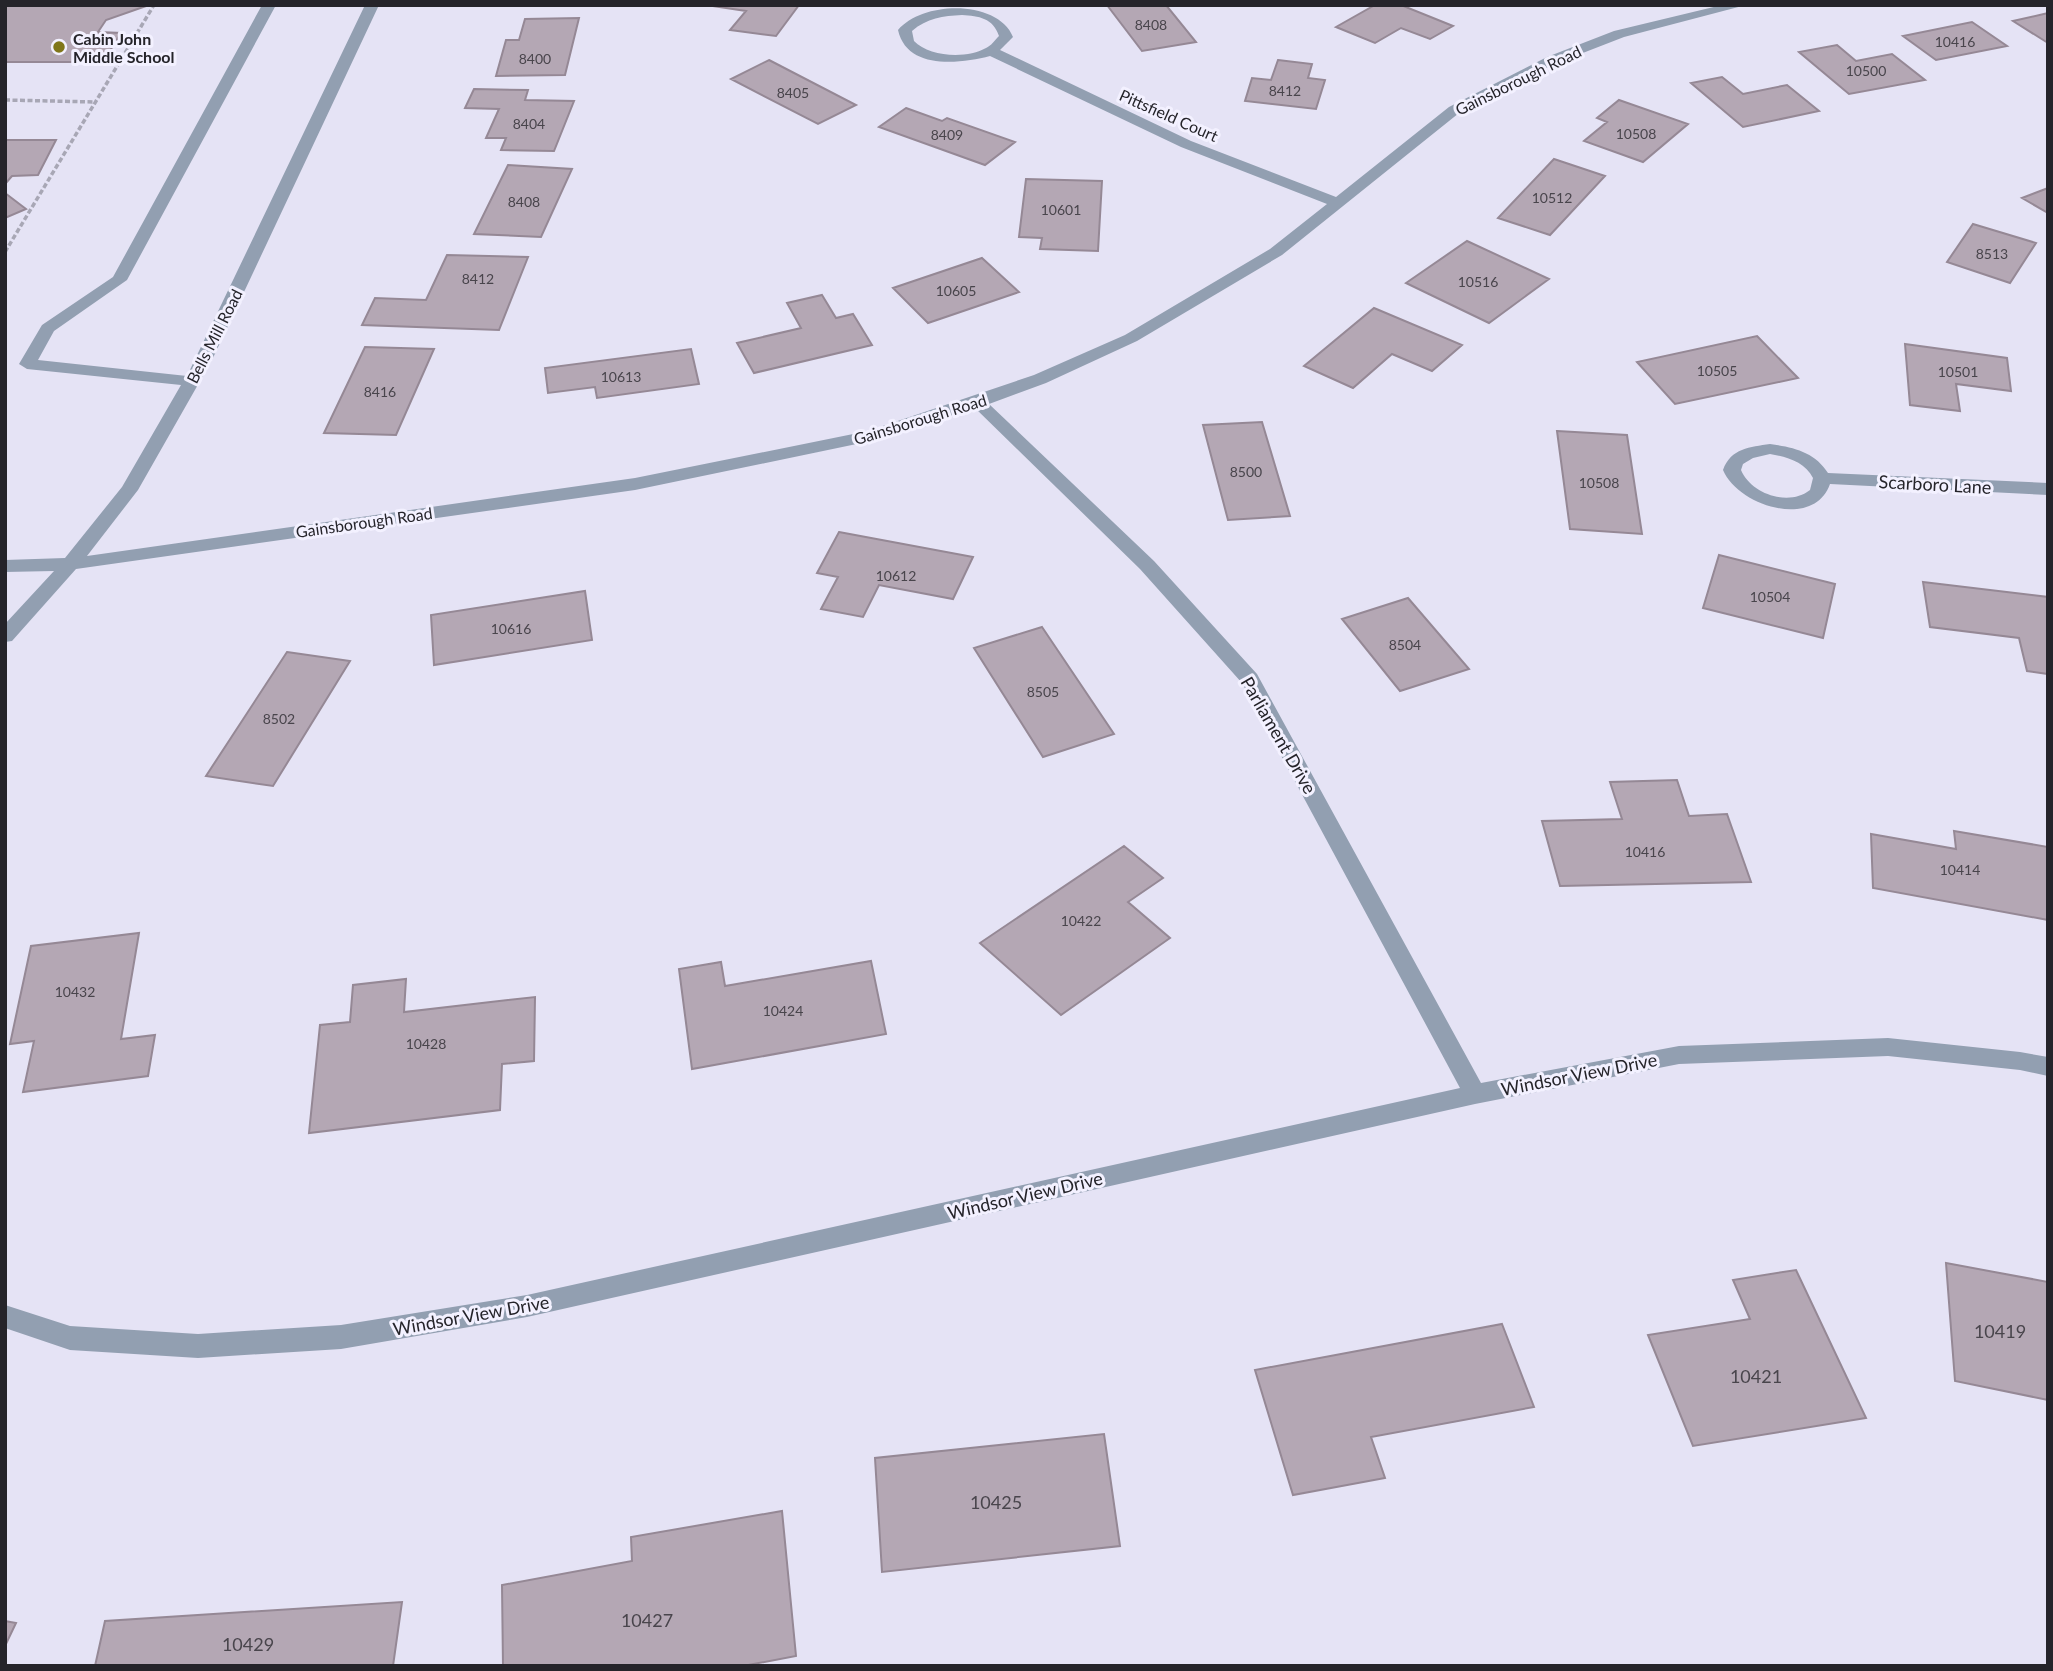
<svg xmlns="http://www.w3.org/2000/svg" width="2053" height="1671" viewBox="0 0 2053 1671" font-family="Lato,sans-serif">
	<rect width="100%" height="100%" fill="#e5e3f5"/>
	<path fill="#b4a7b4" stroke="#958895" stroke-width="2" d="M5,5H149L106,20L98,32L121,33L103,62H5Z
		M706,5H799L776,36L730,30L746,11Z
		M1107,5H1166L1196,42L1142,51Z
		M1375,5H1401L1453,26L1430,39L1401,28L1375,43L1336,27Z
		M2048,13V43L2013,21Z
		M579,18L565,75L496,76L506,40H519L525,19Z
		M1972,22L2007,46L1936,60L1903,36Z
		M1837,45L1856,61L1892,54L1925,80L1849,94L1799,52Z
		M769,60L856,105L818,124L731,79Z
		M1278,60L1312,64L1308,78L1325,80L1316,109L1245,101L1252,78L1271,80Z
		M1722,77L1743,94L1787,85L1819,111L1743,127L1691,83Z
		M474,89L528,90L525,100L574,101L554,151L501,150L506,138H486L499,109L465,108Z
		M1619,100L1688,124L1643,162L1584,141L1607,122L1597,118Z
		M906,108L942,121L947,118L1015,142L985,165L879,127Z
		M5,140H56L38,175L12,176L5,184Z
		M1554,159L1605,176L1550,235L1498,218Z
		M508,165L572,169L541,237L474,234Z
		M1026,179L1102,181L1098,251L1040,249L1042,238L1019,237Z
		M2048,188V213L2022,198Z
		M5,193L26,209L5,218Z
		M1973,224L2036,243L2010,283L1947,262Z
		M1467,241L1549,279L1489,323L1406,283Z
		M447,255L528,257L499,330L362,325L375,298L426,300Z
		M982,258L1019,292L928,323L893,288Z
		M822,295L836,318L853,314L872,345L754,373L737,343L801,328L787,303Z
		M1374,308L1462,345L1432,371L1392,354L1353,388L1304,366Z
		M1757,336L1798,378L1675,404L1637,362Z
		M1905,344L2007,358L2011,391L1956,384L1960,411L1910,405Z
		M365,347L434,349L396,435L324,433Z
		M691,349L699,384L597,398L595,387L548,393L545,368Z
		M1262,422L1290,516L1228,520L1203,425Z
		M1557,431L1627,435L1642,534L1570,529Z
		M839,532L973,557L953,599L879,585L863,617L821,609L838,577L817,573Z
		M1719,555L1835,584L1823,638L1703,608Z
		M1923,582L2048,597V674L2027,671L2019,638L1930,627Z
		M585,591L592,640L434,665L431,615Z
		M1408,598L1469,669L1400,691L1342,619Z
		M1042,627L1114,734L1043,757L974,648Z
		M287,652L350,661L273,786L206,776Z
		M1677,780L1689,816L1727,814L1751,882L1560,886L1542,821L1622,819L1610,782Z
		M1954,831L2048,847V920L1873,888L1871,834L1956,849Z
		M1124,846L1163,878L1128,902L1170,938L1061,1015L980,943Z
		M139,933L121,1039L155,1035L148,1076L23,1092L34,1041L10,1044L31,946Z
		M871,961L886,1034L692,1069L679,969L721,962L725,986Z
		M406,979L404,1012L535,997L534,1061L502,1064L500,1110L309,1133L320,1025L350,1022L353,985Z
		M1946,1263L2048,1282V1400L1955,1381Z
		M1796,1270L1866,1418L1693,1446L1648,1335L1750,1319L1733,1280Z
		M1502,1324L1534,1407L1371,1437L1385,1478L1293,1495L1255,1370Z
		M1104,1434L1120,1546L882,1572L875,1458Z
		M782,1511L796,1656L743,1666H503L502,1585L632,1561L631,1537Z
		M402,1602L393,1666H95L105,1621Z
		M5,1621L16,1623L5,1646Z"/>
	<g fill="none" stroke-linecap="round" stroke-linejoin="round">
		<path stroke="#a8a7b5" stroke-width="3.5" stroke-dasharray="5 2.5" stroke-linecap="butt" d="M5,100L95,102
			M5,252L154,5"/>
		<path fill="#929fb1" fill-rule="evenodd" d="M262,5H276L127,280L54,331L38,360L187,376L365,5H379L212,360L138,490L87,556L635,478L868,431L1034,375L1125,335L1270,249L1327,204L1181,147L990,56C959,64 907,70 898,30C924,0 998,0 1013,37L1000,50L1191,141L1336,197L1449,107L1547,57L1614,31L1722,5H1746L1624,37L1557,63L1459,113L1282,255L1137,341L1046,383L989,404L1154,561L1257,674L1481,1083L1679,1046L1888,1038L2020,1052L2048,1057V1076L2020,1070L1888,1056L1679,1064L1475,1104L527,1317L341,1349L198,1358L70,1350L5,1328V1305L70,1326L198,1334L341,1325L527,1295L1460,1088L1242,683L1140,569L975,408L871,441L635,490L76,569L12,641L5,642V624L54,571L5,572V560L65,558L122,487L181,385L27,369L19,364L42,325L113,277ZM962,15C979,16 993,18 999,36C995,40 991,46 986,48C967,59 929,57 914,41L912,31C927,18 943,16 962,15Z
			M1770,444C1793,447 1815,452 1828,473L2048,483V495L1830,484C1814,530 1738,506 1723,470C1731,448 1750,447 1770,444ZM1770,454C1787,457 1805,462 1813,478L1810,490C1789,507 1751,494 1741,470L1743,464L1753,458Z"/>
	</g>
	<circle fill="#80761a" stroke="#f3f1ff" stroke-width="2.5" cx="59" cy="47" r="7"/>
	<g text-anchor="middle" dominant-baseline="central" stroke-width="6" stroke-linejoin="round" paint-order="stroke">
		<g font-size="14" fill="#49454c">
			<text x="1151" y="24">8408</text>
			<text x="1955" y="41">10416</text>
			<text x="535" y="58">8400</text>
			<text x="1866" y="70">10500</text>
			<text x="1285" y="90">8412</text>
			<text x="793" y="92">8405</text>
			<text x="529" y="123">8404</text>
			<text x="1636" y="133">10508</text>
			<text x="947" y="134">8409</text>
			<text x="1552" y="197">10512</text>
			<text x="524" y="201">8408</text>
			<text x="1061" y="209">10601</text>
			<text x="1992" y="253">8513</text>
			<text x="478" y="278">8412</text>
			<text x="1478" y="281">10516</text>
			<text x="956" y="290">10605</text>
			<text x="1717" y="370">10505</text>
			<text x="1958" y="371">10501</text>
			<text x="621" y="376">10613</text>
			<text x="380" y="391">8416</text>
			<text x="1246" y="471">8500</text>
			<text x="1599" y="482">10508</text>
			<text x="896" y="575">10612</text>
			<text x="1770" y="596">10504</text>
			<text x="511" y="628">10616</text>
			<text x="1405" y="644">8504</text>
			<text x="1043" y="691">8505</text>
			<text x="279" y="718">8502</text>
			<text x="1645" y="851">10416</text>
			<text x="1960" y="869">10414</text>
			<text x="1081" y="920">10422</text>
			<text x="75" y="991">10432</text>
			<text x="783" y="1010">10424</text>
			<text x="426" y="1043">10428</text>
		</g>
		<g font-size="16" font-weight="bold" fill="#25242a" stroke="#f3f1ff" text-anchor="start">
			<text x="73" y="38">Cabin John<tspan x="73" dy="18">Middle School</tspan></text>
		</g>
		<g font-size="16" fill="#25242a" stroke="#f3f1ff">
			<text transform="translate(1518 80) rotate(-26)">Gainsborough Road</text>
			<text transform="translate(1169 115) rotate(24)">Pittsfield Court</text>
			<text transform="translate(214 336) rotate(-63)">Bells Mill Road</text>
			<text transform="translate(920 419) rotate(-17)">Gainsborough Road</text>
			<text transform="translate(364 522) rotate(-8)">Gainsborough Road</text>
		</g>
		<g font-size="18" fill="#25242a" stroke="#f3f1ff">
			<text transform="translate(1935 484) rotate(3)">Scarboro Lane</text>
			<text transform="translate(1279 735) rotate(60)">Parliament Drive</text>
			<text transform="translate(1579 1074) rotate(-11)">Windsor View Drive</text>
			<text transform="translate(1025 1195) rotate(-13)">Windsor View Drive</text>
			<text transform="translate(471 1315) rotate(-10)">Windsor View Drive</text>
		</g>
		<g font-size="18" fill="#49454c">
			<text x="2000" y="1331">10419</text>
			<text x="1756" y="1376">10421</text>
			<text x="996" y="1502">10425</text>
			<text x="647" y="1620">10427</text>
			<text x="248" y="1644">10429</text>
		</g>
	</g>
	<rect width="2053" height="1671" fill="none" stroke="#25242a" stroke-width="14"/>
</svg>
